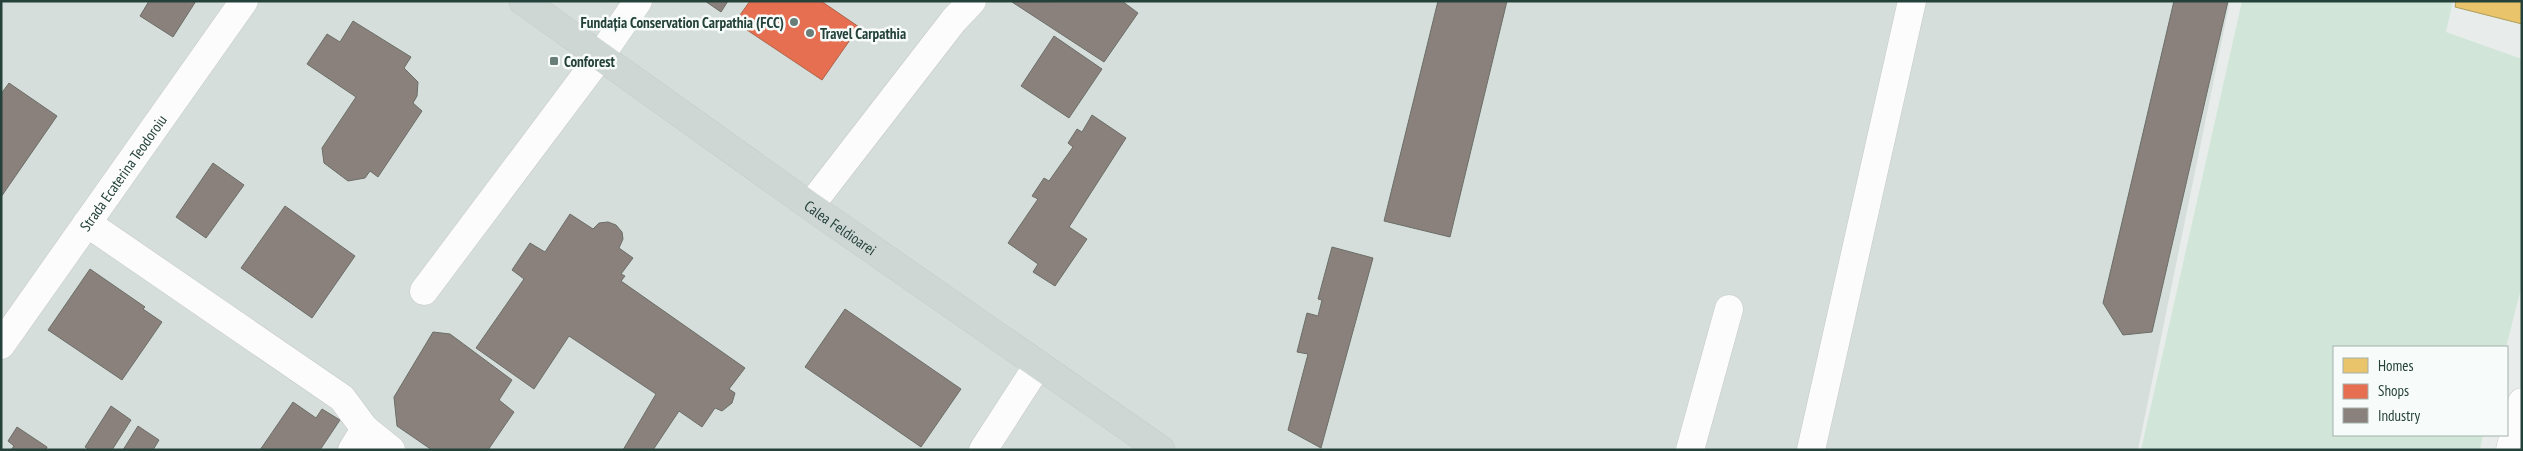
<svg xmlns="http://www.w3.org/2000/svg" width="2523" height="451" viewBox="0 0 2523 451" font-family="'PT Sans Narrow',sans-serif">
	<rect width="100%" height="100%" fill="#e8edeb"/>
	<path fill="#d6dedb" d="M1,1H2230L2138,450H1Z"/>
	<path fill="#d1e6d8" d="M2242,1H2453L2446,32L2522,59V285L2506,347H2334V435H2483L2480,450H2141Z"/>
	<path fill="#e9c46a" stroke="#ae9d5c" d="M2456,1H2522V24L2455,7Z"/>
	<path fill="#e76f51" stroke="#ac624a" d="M750,1H821L859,27L822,80L735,22Z"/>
	<path fill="#8a817c" stroke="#6b6e68" d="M149,1H196L173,37L140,16Z
		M705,1H728L721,12Z
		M1122,1L1138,13L1104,62L1012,2Z
		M1438,1H1507L1450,237L1384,221Z
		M2174,1H2228L2152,332L2123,335L2103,303Z
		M353,21L411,57L404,68L418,82L417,96L413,103L422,111L378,177L370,171L365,178L348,181L324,163L322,148L356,97L307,64L327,34L340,42Z
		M1054,36L1102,69L1069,118L1021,86Z
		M9,83L57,116L1,197V94Z
		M1092,115L1126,138L1069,227L1087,239L1055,286L1033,272L1038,264L1008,243L1038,199L1032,196L1044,178L1049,181L1073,147L1068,143L1077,129L1082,132Z
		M213,163L244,185L206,238L176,217Z
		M285,206L355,256L312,318L241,268Z
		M570,214L593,229L599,223L608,222L616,225L622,232L623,239L619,248L633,258L621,274L625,276L621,281L745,368L729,389L735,393L732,403L722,411L715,408L702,427L679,411L653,450H623L656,394L569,336L534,389L476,348L524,279L512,270L530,243L545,252Z
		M1332,247L1373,258L1321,448L1288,430L1308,354L1297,352L1307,313L1318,316L1322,300L1318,299Z
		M90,269L145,307L143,309L162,322L122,380L48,330Z
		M845,309L961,389L921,447L805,367Z
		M433,332L450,334L512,380L499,400L514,412L488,450H432L397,426L394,397Z
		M293,402L316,418L322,409L340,420L320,450H260Z
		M111,406L131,420L112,450H90L85,447Z
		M138,426L159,440L153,450H123Z
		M17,427L47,447L46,450H11L14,446L8,441Z"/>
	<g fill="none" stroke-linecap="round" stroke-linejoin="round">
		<defs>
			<g id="minor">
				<path d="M810,206L954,20L972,1"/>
				<path d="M87,223L342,398L365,429L391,450"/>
				<path d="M424,291L601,55L638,1"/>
				<path id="s1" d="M1,345L244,1"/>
				<path d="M352,450L365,429"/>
				<path d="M983,450L1038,365"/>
				<path d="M1690,450L1729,309"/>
				<path d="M1811,450L1912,1"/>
				<path d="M2510,450L2522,402"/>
			</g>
			<g id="major">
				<path id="s2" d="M523,1L810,206L1161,450"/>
			</g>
		</defs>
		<use href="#minor" stroke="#c5cac8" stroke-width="29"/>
		<use href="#major" stroke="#c3ccc9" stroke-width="29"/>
		<use href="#minor" stroke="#fcfcfc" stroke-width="28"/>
		<use href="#major" stroke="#cfd7d5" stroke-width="28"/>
	</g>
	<g fill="#697e78" stroke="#f7fbf9" stroke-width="2">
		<circle cx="794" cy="22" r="5"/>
		<circle cx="810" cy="33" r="5"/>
		<rect x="549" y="56" width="10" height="10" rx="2.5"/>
	</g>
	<g text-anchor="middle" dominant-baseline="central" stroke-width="5" stroke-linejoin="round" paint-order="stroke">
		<g font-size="15" font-weight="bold" fill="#24423a" stroke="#f7fbf9" text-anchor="start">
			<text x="784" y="22" text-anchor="end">Fundația Conservation Carpathia (FCC)</text>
			<text x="820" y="33">Travel Carpathia</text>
			<text x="564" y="61">Conforest</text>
		</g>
		<g font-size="15" fill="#24423a" stroke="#f7fbf9">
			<text stroke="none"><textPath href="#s1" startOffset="211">Strada Ecaterina Teodoroiu</textPath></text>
			<text stroke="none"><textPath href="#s2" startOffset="390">Calea Feldioarei</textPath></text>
		</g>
	</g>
	<rect width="2523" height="451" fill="none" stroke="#24423a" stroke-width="5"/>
	<rect x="2333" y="346" width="175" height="90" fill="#f7fbf9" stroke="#a3b1ad"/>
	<rect x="2343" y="358" width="25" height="15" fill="#e9c46a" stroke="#a3b1ad"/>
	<text x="2378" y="371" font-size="15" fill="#24423a">Homes</text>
	<rect x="2343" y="384" width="25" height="15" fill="#e76f51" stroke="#a3b1ad"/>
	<text x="2378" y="396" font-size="15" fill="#24423a">Shops</text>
	<rect x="2343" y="408" width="25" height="15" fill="#8a817c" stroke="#a3b1ad"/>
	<text x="2378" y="421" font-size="15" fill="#24423a">Industry</text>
</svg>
